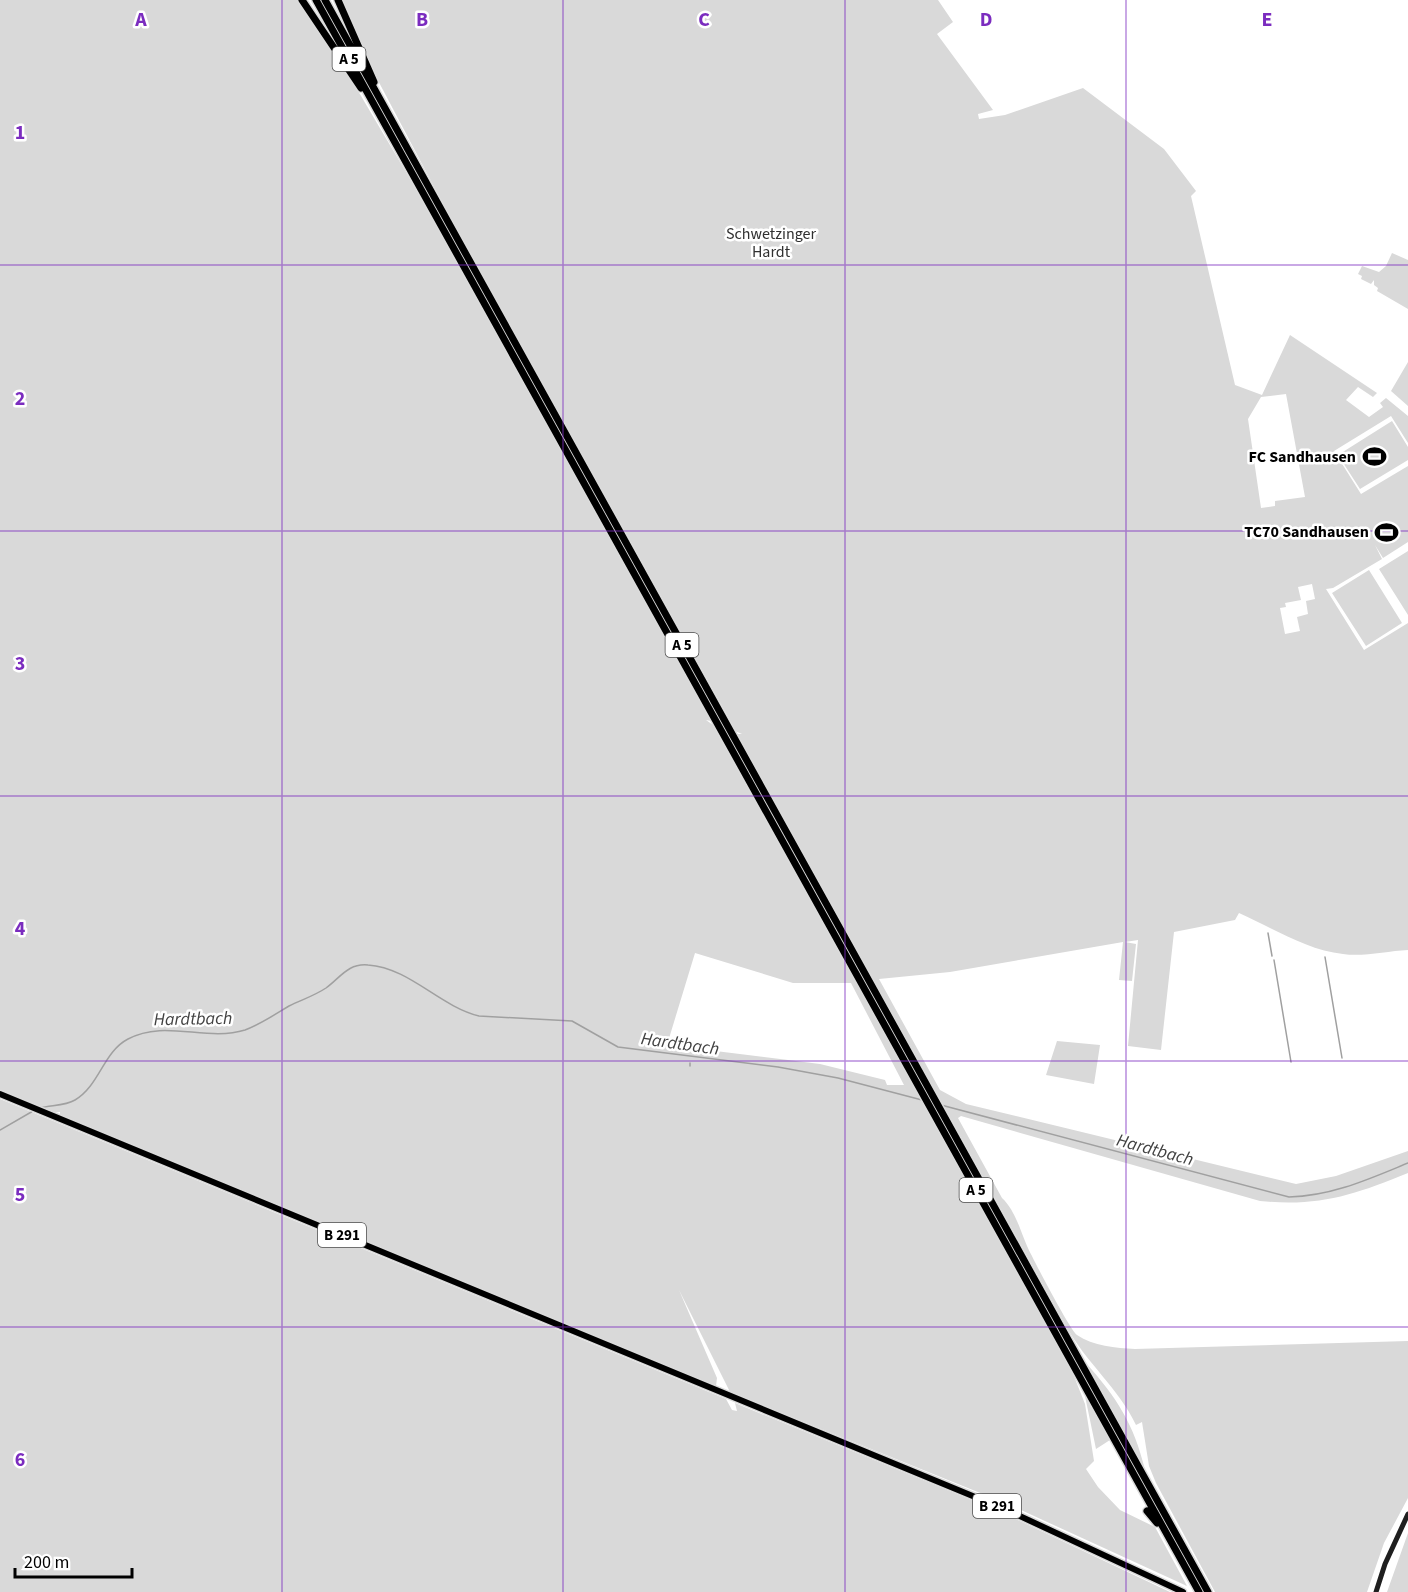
<svg xmlns="http://www.w3.org/2000/svg" width="1408" height="1592" viewBox="0 0 1408 1592" font-family="'Source Sans 3',sans-serif">
	<rect width="100%" height="100%" fill="#fff"/>
	<path fill="#d9d9d9" fill-rule="evenodd" d="M0,0H300L351,79L413,184L711,721L706,720L713,725L1072,1371L1085,1404L1094,1461L1086,1469L1098,1487L1120,1510L1155,1527L1187,1586L1010,1505L730,1392L679,1290L717,1378L716,1386L64,1118L60,1116V1112L51,1113L0,1092ZM695,953L793,983H851L904,1085H887L885,1080L820,1064L667,1045Z
		M340,0H938L953,22L937,34L993,110L978,114L979,119L1005,115L1083,88L1164,149L1196,191L1191,196L1235,385L1262,395L1290,335L1377,393L1373,397L1358,387L1346,400L1369,417L1383,407L1380,403L1386,398L1408,416V443L1391,416L1334,451L1361,494L1408,466V542L1383,558L1375,545L1382,559L1333,588L1326,589L1364,650L1408,623V950C1387,951 1363,957 1343,954C1306,950 1271,927 1239,913L1235,920L1174,932L1161,1050L1128,1046L1138,940L1125,942L1136,944L1132,981L1119,980L1123,942L950,972L879,979L940,1090L966,1104L1296,1184L1336,1176L1408,1151V1173C1354,1195 1319,1207 1260,1201L961,1116L958,1118L1002,1198C1015,1210 1020,1230 1027,1246C1033,1259 1070,1330 1077,1335C1093,1346 1116,1348 1135,1349L1408,1341V1498L1384,1543L1367,1592H1215L1156,1483L1149,1466L1142,1422L1136,1425C1118,1387 1086,1363 1066,1326L738,737V734H742L735,731L727,715L451,219L373,71ZM1286,394L1305,497L1275,501V506L1261,508L1248,419L1261,397ZM1312,584L1315,599L1306,601L1308,614L1297,617L1300,631L1285,634L1280,608L1286,607L1285,603L1301,600L1298,587Z
		M427,193H429L724,725L721,724Z
		M1392,253L1408,260V309L1377,291L1378,288L1374,285V280L1371,284L1361,279L1362,276L1358,274L1362,266L1379,272L1386,266Z
		M1408,356V406L1391,391L1408,362Z
		M1392,421L1408,447V460L1360,489L1338,455Z
		M1408,551V615L1379,569Z
		M1369,570L1402,623L1366,646L1332,593Z
		M1057,1041L1100,1045L1094,1084L1046,1075Z
		M0,1099L726,1399L732,1410L737,1411L735,1403L1003,1513L1170,1592H0Z
		M1086,1363C1117,1398 1134,1424 1145,1470Z
		M1085,1396L1110,1440L1096,1449Z
		M1408,1533V1592H1387Z"/>
	<g fill="none" stroke-linecap="round" stroke-linejoin="round">
		<path stroke="#a0a0a0" stroke-width="1.5" d="M1268,933L1272,956
			M1325,957L1342,1058
			M1274,960L1291,1062
			M690,1066V1063
			M941,1105L1289,1197C1332,1196 1369,1179 1408,1163
			M40,1108C51,1105 65,1106 75,1100C100,1085 103,1052 128,1039C165,1019 206,1042 245,1030C261,1024 274,1015 289,1006C301,1000 314,996 326,988C340,978 348,963 368,965C410,968 439,1006 479,1016L572,1021L618,1047L778,1067L838,1078L922,1100
			M0,1130L33,1111"/>
		<defs>
			<path id="primary" d="M0,1094L1009,1511L1183,1592"/>
			<path id="motorway" d="M302,0L361,88
				M316,0L1199,1592
				M325,0L1208,1592
				M338,0L374,82
				M1147,1511L1157,1523"/>
		</defs>
		<use href="#primary" stroke="#dbdbdb" stroke-width="9"/>
		<use href="#motorway" stroke="#dbdbdb" stroke-width="10"/>
		<path stroke="#1f1f1f" stroke-width="5" d="M1376,1592L1385,1564L1408,1514"/>
		<use href="#primary" stroke="#000" stroke-width="6"/>
		<use href="#motorway" stroke="#000" stroke-width="7"/>
	</g>
	<path fill="none" stroke="#7b2cbf" stroke-width="1.5" stroke-opacity="0.55" d="M282,0V1592M563,0V1592M845,0V1592M1126,0V1592M0,265H1408M0,531H1408M0,796H1408M0,1061H1408M0,1327H1408"/>
	<defs>
		<symbol id="stadium-bare" viewBox="-9 -9 18 18"><path d="M0-5a6.5 5 0 1 0 0 10a6.5 5 0 1 0 0-10ZM-3.5-1.8h7v3.6h-7Z" fill="#000" stroke="#fff" stroke-width="2.5" paint-order="stroke"/></symbol>
	</defs>
	<g fill-rule="evenodd">
		<use href="#stadium-bare" x="1358" y="440" width="33" height="33"/>
		<use href="#stadium-bare" x="1370" y="516" width="33" height="33"/>
	</g>
	<g text-anchor="middle" dominant-baseline="central" stroke-width="5" stroke-linejoin="round" paint-order="stroke">
		<g fill="#fff" stroke="#4c4c4c" stroke-width="1.5">
			<rect x="332.5" y="47" width="33" height="24" rx="4.5"/>
			<rect x="665.5" y="633" width="33" height="24" rx="4.5"/>
			<rect x="959.5" y="1178" width="33" height="24" rx="4.5"/>
			<rect x="318" y="1223" width="48" height="24" rx="4.5"/>
			<rect x="973" y="1494" width="48" height="24" rx="4.5"/>
		</g>
		<g font-size="15" font-weight="bold" fill="#000">
			<text x="349" y="59">A 5</text>
			<text x="682" y="645">A 5</text>
			<text x="976" y="1190">A 5</text>
			<text x="342" y="1235">B 291</text>
			<text x="997" y="1506">B 291</text>
		</g>
		<g font-size="16" fill="#303030" stroke="#fff">
			<text x="771" y="234">Schwetzinger<tspan x="771" dy="18">Hardt</tspan></text>
		</g>
		<g font-size="16" font-weight="bold" fill="#000" stroke="#fff" text-anchor="end">
			<text x="1356" y="457">FC Sandhausen</text>
			<text x="1369" y="532">TC70 Sandhausen</text>
		</g>
		<g font-size="18" font-style="italic" fill="#414141" stroke="#fff">
			<text transform="translate(193 1019) rotate(-1)">Hardtbach</text>
			<text transform="translate(680 1044) rotate(8)">Hardtbach</text>
			<text transform="translate(1155 1150) rotate(15)">Hardtbach</text>
		</g>
	</g>
	<g font-size="20" text-anchor="middle" font-weight="bold" fill="#7b2cbf" stroke="#fff" stroke-width="5" stroke-linejoin="round" paint-order="stroke">
		<text x="141" y="26">A</text>
		<text x="422" y="26">B</text>
		<text x="704" y="26">C</text>
		<text x="986" y="26">D</text>
		<text x="1267" y="26">E</text>
		<text x="20" y="139">1</text>
		<text x="20" y="405">2</text>
		<text x="20" y="670">3</text>
		<text x="20" y="935">4</text>
		<text x="20" y="1201">5</text>
		<text x="20" y="1466">6</text>
	</g>
	<path d="M15 1568v9h117v-9" fill="none" stroke="#000000" stroke-width="3"/>
	<text x="24" y="1568" font-size="18" fill="#000000" stroke="#ffffff" stroke-width="4.5" paint-order="stroke">200 m</text>
</svg>
